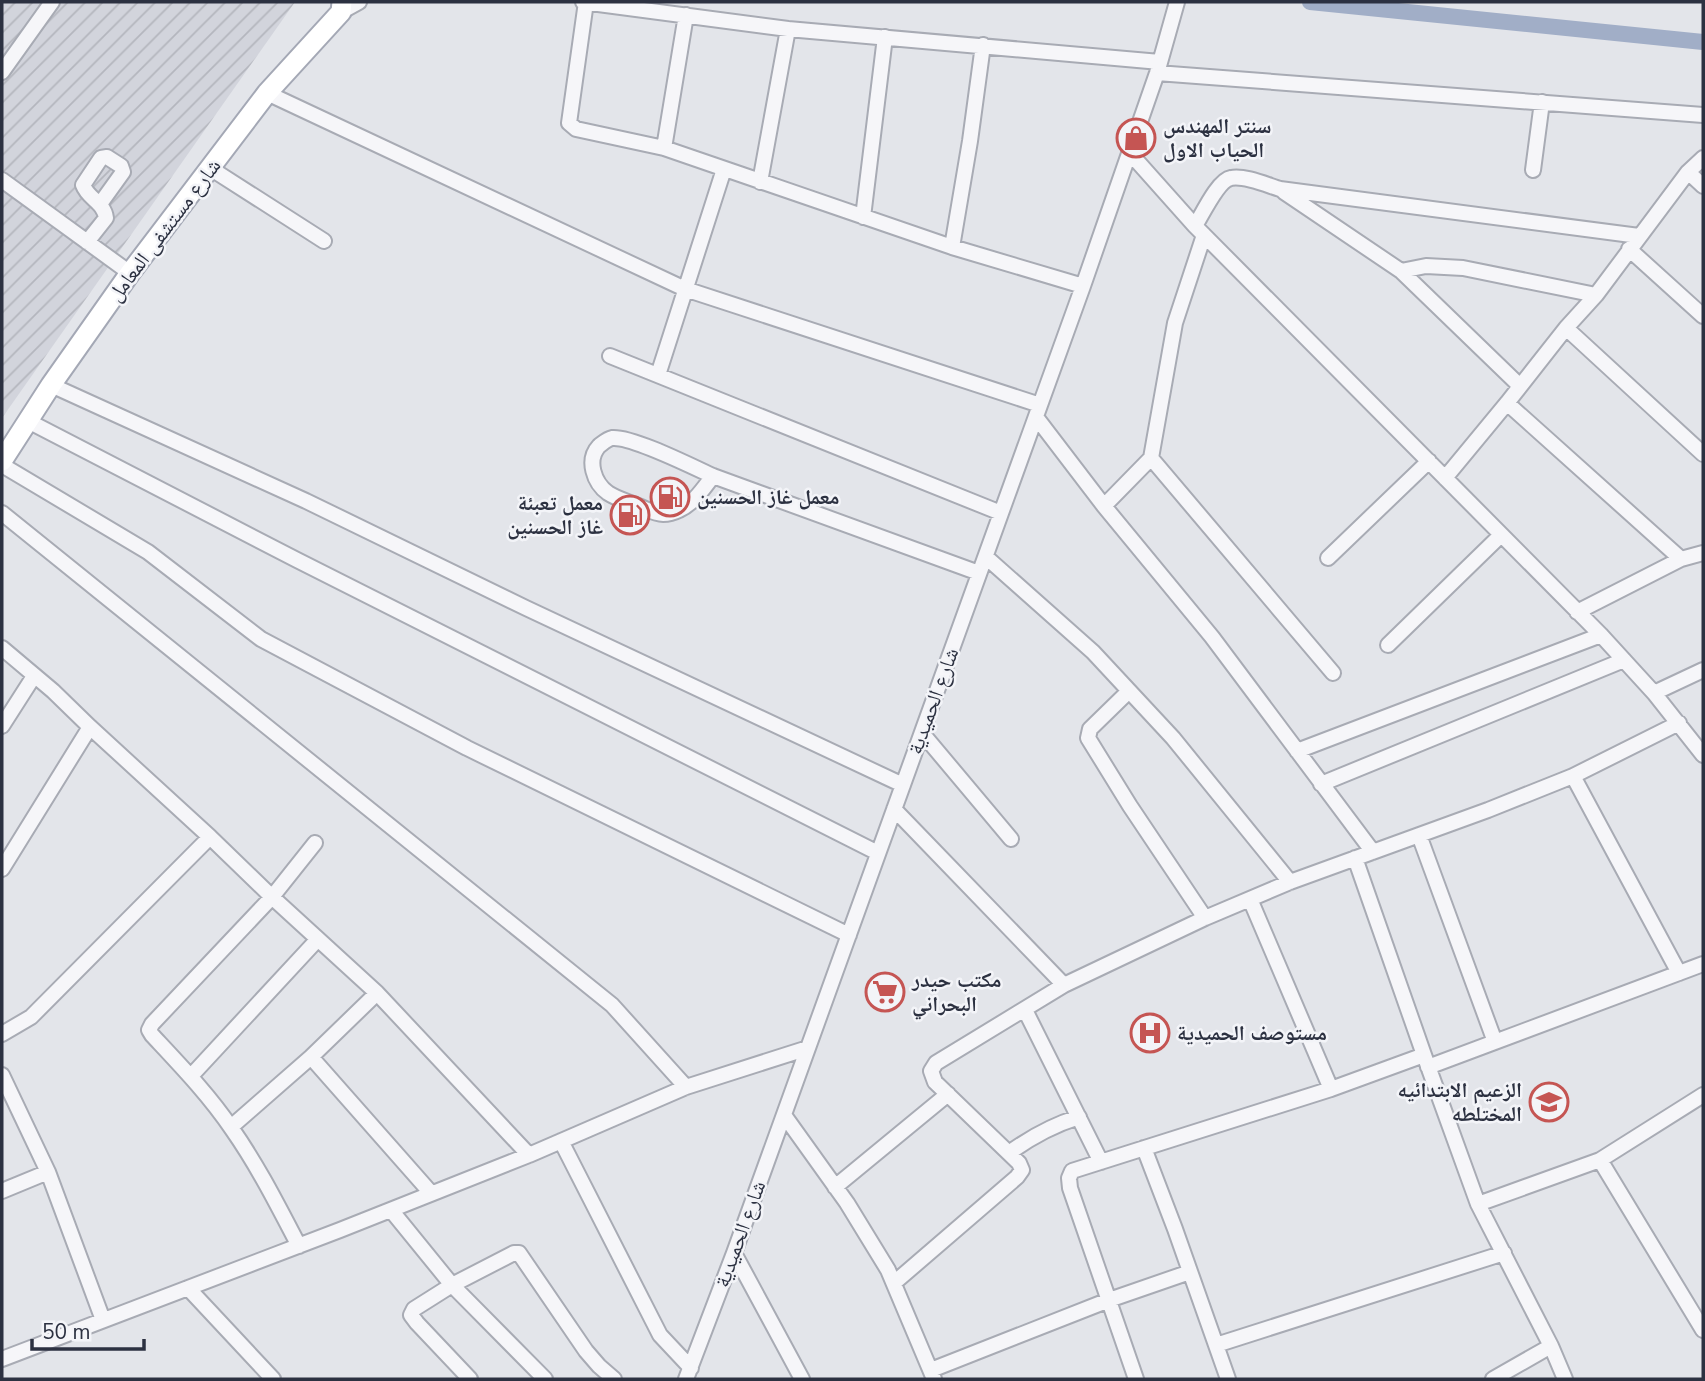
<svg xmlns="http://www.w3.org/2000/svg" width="1705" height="1381" viewBox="0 0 1705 1381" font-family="'Nunito Sans','Noto Naskh Arabic',sans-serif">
	<defs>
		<pattern id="industrial-furrows" width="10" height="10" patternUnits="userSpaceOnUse" patternTransform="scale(1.75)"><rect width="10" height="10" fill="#d2d4dc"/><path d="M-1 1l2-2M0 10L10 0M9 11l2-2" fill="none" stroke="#b4b6be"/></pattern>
	</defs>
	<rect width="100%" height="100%" fill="#e3e5ea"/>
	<path fill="url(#industrial-furrows)" d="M2,2H295L2,418Z"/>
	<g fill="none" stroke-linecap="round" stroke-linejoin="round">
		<path stroke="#a1aec7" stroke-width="16" d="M1310,2L1703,42"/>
		<defs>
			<path id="minor" d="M583,2L788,29L1160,62
				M586,2L569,123L576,129L664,148L952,247L1083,286
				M341,12L359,2
				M2,72L52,2
				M1157,73L1703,115
				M267,93L685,289L1040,405
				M664,148L686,15
				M1129,152L1195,226L1601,635L1654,693L1703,755
				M210,168L324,241
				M1533,170L1542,102
				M1688,172L1703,186
				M2,180L130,273
				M760,182L788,29
				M1284,192L1401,271L1520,386
				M863,217L885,37
				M1195,226C1202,215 1218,180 1231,178C1244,175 1267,185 1280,189L1639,236
				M1204,235L1175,323L1151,458L1333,673
				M87,242L106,218C104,202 88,199 83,185L101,158L107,157L121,166L123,172L100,204
				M952,247L970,141L983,45
				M1629,249L1703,316
				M1401,271L1426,266L1463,268L1596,295
				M1566,328L1703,454
				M610,356L1001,513
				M658,375L724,169
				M51,385L306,501L526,608L903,785
				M1507,403L1681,559
				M1036,417L1104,506L1212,637L1373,852
				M28,421L297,560L878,853
				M2,465L148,552L261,639L467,748L849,935
				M713,476C703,489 694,503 679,510C675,512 668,514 663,514C655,514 646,509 638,506C629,502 617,499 608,493C594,483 586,460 599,446C603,443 607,439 612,438C632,436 693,467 713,476L979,573
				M1445,478L1507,403L1566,328L1596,295L1688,172L1703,158
				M1104,506L1151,458
				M2,513L612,1005L686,1087
				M986,557L1093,652L1173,738L1290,882
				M1328,558L1429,461
				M1577,612L1681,559L1703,553
				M1388,645L1501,535
				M2,648L53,691L90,727L210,837L272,897L377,993L529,1155
				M1129,691L1090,729L1088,738L1130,806L1205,918
				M1654,693L1703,670
				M2,726L34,676
				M922,733L1011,839
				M1297,751L1601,635
				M1573,776L1679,973
				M1321,784L1624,660
				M894,809L1064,985
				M1419,835L1495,1042
				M1355,858L1424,1055L1478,1204L1551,1346L1565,1379
				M2,869L90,727
				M1250,899L1331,1089L1424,1055
				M1025,1010L1101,1162
				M2,1034L31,1017L210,837
				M311,1057L431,1193
				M1428,1067L1703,964
				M2,1075L48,1172L103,1320
				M191,1076L318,939
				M784,1115L847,1203L888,1270L934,1379
				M231,1127L311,1057L377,993
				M561,1141L660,1335L691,1368
				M1144,1148L1175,1229L1228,1379
				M1009,1153C1031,1137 1053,1125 1079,1117
				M1600,1160L1703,1330
				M835,1187L948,1094
				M2,1191L48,1172
				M1478,1204L1600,1160L1703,1095
				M391,1210L452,1285L545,1379
				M299,1246C278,1206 258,1166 232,1129C209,1095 180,1065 152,1035L149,1030L152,1024L272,897L315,843
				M734,1253L802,1379
				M894,1283L1017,1177L1022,1170L1019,1163L935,1082L931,1071L936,1063L1064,985L1205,918L1290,882L1488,810L1573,776L1679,723
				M188,1288L273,1379
				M1216,1345L1504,1253
				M2,1359L340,1230L529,1155L686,1087L808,1048
				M931,1370L1109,1300L1190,1272
				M470,1379L417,1323L411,1315L414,1309L452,1285L514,1253H519L586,1351L599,1366L614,1379
				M686,1379L734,1253L1083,286L1157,73L1177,2
				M1136,1379L1070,1188L1069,1178L1072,1171L1331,1089
				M1493,1379L1551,1346"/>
			<path id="major" d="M2,461L51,385L130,273L267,93L341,12L342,2"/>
		</defs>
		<use href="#minor" stroke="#a8abb4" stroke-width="18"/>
		<use href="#major" stroke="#a4a8b5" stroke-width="23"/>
		<use href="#minor" stroke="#f6f6f9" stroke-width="14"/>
		<use href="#major" stroke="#fff" stroke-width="19"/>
	</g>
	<defs>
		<symbol id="shop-ring" viewBox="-11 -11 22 22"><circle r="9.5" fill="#f3f4f8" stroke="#c55553" stroke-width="1.5"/><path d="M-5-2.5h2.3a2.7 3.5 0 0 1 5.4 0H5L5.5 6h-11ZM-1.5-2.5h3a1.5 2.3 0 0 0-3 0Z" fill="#c55553"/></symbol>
		<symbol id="fuel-ring" viewBox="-11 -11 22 22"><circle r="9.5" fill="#f3f4f8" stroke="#c55553" stroke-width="1.5"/><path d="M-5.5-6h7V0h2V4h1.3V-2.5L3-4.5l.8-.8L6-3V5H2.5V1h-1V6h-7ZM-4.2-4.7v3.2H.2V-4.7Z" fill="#c55553"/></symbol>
		<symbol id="supermarket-ring" viewBox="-11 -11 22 22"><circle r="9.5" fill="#f3f4f8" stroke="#c55553" stroke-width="1.5"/><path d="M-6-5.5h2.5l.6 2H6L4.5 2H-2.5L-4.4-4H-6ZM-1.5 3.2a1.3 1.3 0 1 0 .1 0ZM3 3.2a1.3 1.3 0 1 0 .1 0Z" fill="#c55553"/></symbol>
		<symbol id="hospital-ring" viewBox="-11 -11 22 22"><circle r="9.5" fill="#f3f4f8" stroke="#c55553" stroke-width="1.5"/><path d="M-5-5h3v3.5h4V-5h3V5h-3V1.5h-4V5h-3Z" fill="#c55553"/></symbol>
		<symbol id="school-ring" viewBox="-11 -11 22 22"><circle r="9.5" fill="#f3f4f8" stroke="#c55553" stroke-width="1.5"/><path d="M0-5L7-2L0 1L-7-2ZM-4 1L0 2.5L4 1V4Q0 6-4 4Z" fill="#c55553"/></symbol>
	</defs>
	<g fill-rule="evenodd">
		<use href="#shop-ring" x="1114" y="116" width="44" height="44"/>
		<use href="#fuel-ring" x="648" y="475" width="44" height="44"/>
		<use href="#fuel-ring" x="608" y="493" width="44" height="44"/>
		<use href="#supermarket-ring" x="863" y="970" width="44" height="44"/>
		<use href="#hospital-ring" x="1128" y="1011" width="44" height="44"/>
		<use href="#school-ring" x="1527" y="1080" width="44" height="44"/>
	</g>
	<g text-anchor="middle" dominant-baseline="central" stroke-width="5" stroke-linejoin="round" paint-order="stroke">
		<g font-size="21" font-weight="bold" fill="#2c3141" stroke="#f3f4f8" text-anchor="start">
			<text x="1163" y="126">سنتر المهندس<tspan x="1163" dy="24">الحياب الاول</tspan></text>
			<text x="697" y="497">معمل غاز الحسنين</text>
			<text x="603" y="503" text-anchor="end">معمل تعبئة<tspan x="603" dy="24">غاز الحسنين</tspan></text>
			<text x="912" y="980">مكتب حيدر<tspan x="912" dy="24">البحراني</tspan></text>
			<text x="1177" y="1033">مستوصف الحميدية</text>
			<text x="1522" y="1090" text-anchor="end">الزعيم الابتدائيه<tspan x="1522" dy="24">المختلطه</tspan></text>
		</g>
		<g font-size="21" fill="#2c3141" stroke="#f3f4f8">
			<text transform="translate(164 230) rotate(-53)">شارع مستشفى المعامل</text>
			<text transform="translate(933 701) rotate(-70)">شارع الحميدية</text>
			<text transform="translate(740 1234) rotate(-70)">شارع الحميدية</text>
		</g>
	</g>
	<rect width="1705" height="1381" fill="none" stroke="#2c3141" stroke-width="7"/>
	<path d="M32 1339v10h112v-10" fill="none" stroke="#2c3141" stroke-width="3.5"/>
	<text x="42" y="1339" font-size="21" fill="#2c3141" stroke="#f3f4f8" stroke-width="5" paint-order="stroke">50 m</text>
</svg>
